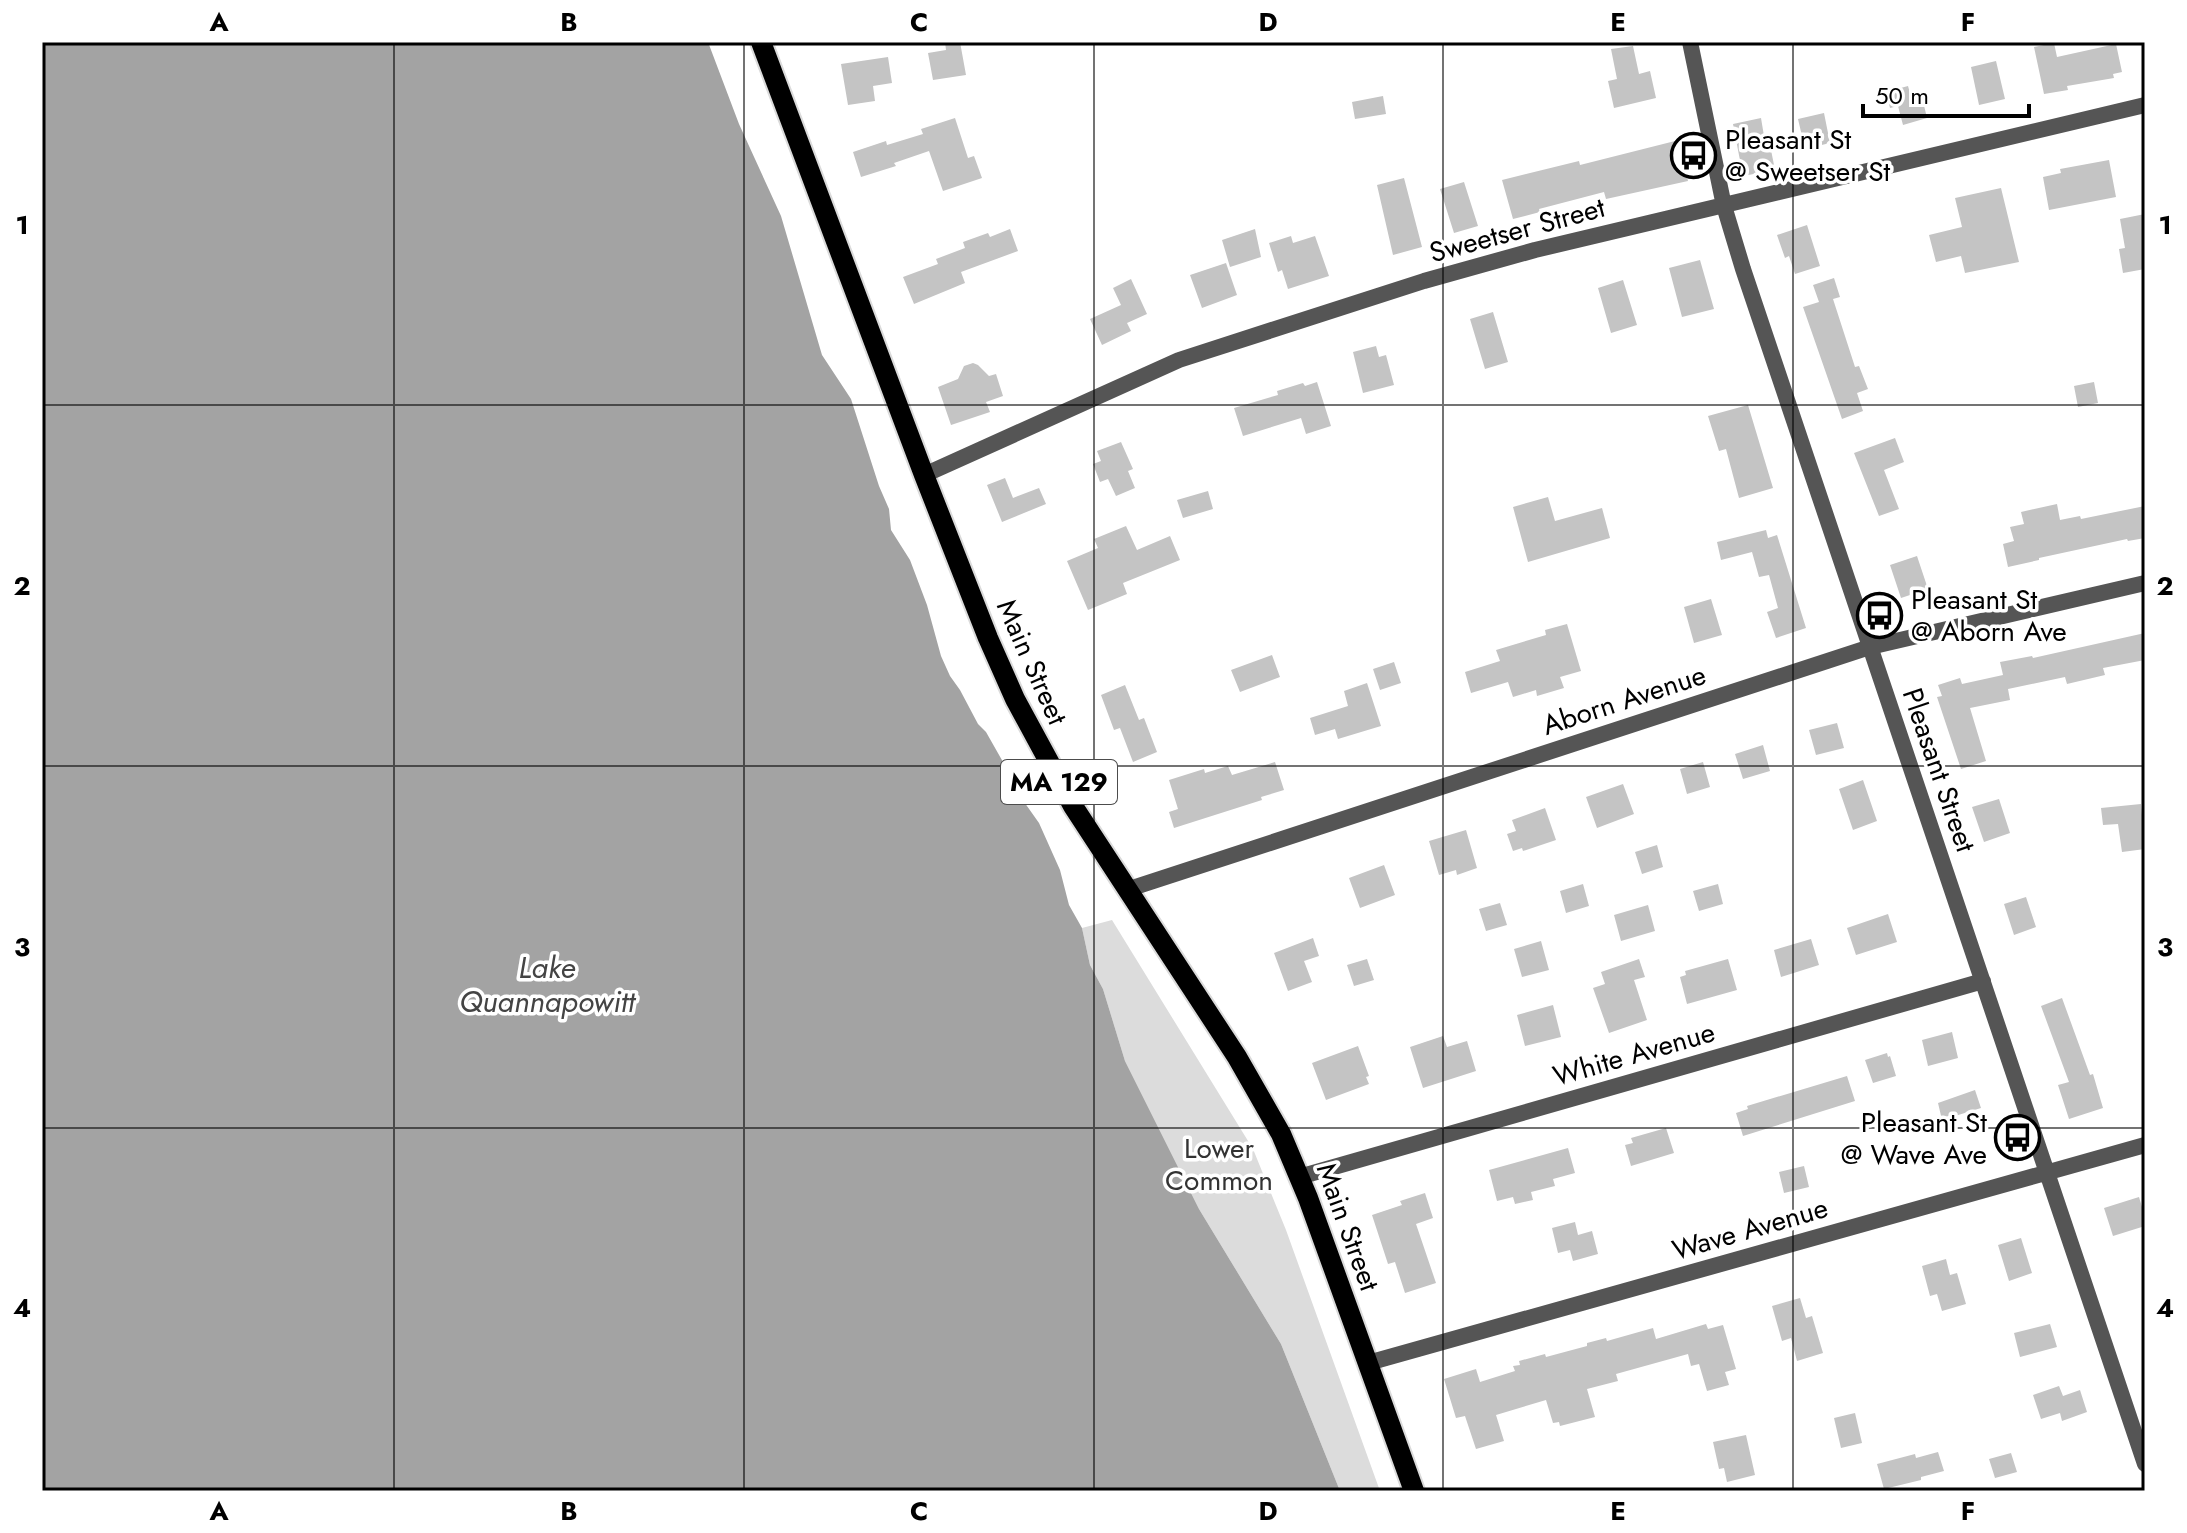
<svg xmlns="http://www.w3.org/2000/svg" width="2187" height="1533" viewBox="0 0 2187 1533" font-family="Jost,sans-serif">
	<rect width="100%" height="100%" fill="#fff"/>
	<path fill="#dcdcdc" d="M1112,920L1253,1149L1286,1230L1380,1491H1340L1281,1344L1199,1209L1125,1061L1103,989L1090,965L1082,928Z"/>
	<path fill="#a3a3a3" d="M42,42H708L739,124L781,216L822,355L851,399L879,486L889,509L891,530L910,560L927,605L941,656L950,676L960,690L978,724L986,732L1007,769L1015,789L1039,823L1060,870L1069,905L1082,928L1090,965L1103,989L1125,1061L1199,1209L1281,1344L1340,1491H42Z"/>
	<path fill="#c4c4c4" d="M945,42H960L966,75L933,80L928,53L946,50Z
		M2054,43L2057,57L2116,44L2122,72L2113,74L2114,78L2067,86L2068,90L2044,94L2034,47Z
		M1633,46L1639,74L1650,71L1656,98L1614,108L1608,81L1617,79L1611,49Z
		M888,57L892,83L873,86L875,101L848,105L841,64Z
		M1996,61L2005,99L1979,105L1971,67Z
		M1908,86L1912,100L1922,97L1927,118L1903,125L1898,106L1890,108L1886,92Z
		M1383,96L1386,114L1355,119L1352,102Z
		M1824,113L1830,143L1805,149L1798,119Z
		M955,118L968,158L974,156L982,178L943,191L929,151L894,163L896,166L861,177L853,152L886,141L887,145L923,134L921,129Z
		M1761,118L1764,136L1768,135L1775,170L1743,176L1733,124Z
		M1679,140L1688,181L1606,199L1604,192L1539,209L1540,212L1513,219L1502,180L1579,161L1580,165Z
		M2109,160L2116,197L2049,210L2043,177L2061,173L2060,169Z
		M1404,178L1422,247L1393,255L1377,185Z
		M1464,182L1478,226L1454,233L1440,189Z
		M2001,188L2019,262L1965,273L1961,256L1936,262L1929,235L1962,227L1955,198Z
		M2145,214V269L2123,273L2119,249L2125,248L2120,219Z
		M1807,225L1820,266L1795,274L1789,256L1785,258L1777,235Z
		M1010,229L1018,251L961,272L965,283L914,304L903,277L938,264L936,259L965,248L963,242L988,233L990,237Z
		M1255,229L1261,257L1230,267L1222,240Z
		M1291,236L1293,243L1315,236L1329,276L1288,289L1282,270L1278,272L1269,243Z
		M1700,260L1714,309L1682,317L1669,268Z
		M1226,263L1237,295L1202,308L1190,275Z
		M1834,278L1840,297L1833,299L1855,367L1859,366L1868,389L1857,393L1863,411L1842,419L1803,307L1819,302L1813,285Z
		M1131,279L1147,314L1127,323L1131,331L1102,345L1090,319L1121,305L1113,288Z
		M1623,280L1637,325L1611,333L1598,288Z
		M1493,312L1508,362L1485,369L1470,319Z
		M1376,346L1379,357L1386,355L1394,385L1363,393L1353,352Z
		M973,363L978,365L989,376L996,374L1003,396L986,402L990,412L951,425L938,387L958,379L964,366Z
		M1317,382L1331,426L1306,434L1301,418L1243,436L1234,408L1278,395L1277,391L1303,383L1305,386Z
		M2094,382L2098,403L2078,407L2074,386Z
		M1748,405L1773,488L1739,498L1726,449L1719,451L1708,416Z
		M1895,438L1904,462L1884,470L1899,509L1879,516L1854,453Z
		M1121,442L1133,469L1128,471L1135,488L1116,496L1108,479L1100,482L1093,464L1101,461L1097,451Z
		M1005,478L1013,498L1039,488L1046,504L1002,522L987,485Z
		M1208,491L1213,509L1183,518L1177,500Z
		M1548,497L1555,521L1602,508L1610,538L1528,562L1513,507Z
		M2057,504L2060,520L2080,516L2081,519L2145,506V538L2128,541L2127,539L2039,558V560L2008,567L2003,544L2014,541L2010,527L2024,524L2021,512Z
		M1126,526L1137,550L1170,536L1180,560L1123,583L1127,594L1088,610L1067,561L1098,548L1094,539Z
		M1766,530L1768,538L1777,535L1806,628L1776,638L1767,612L1778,608L1769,575L1759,577L1752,552L1721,560L1717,542Z
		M1917,556L1928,589L1901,598L1890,565Z
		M1711,599L1722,635L1694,643L1684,607Z
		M1567,624L1581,671L1560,677L1564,688L1537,696L1536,690L1513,697L1508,682L1471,693L1465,672L1500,661L1496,650L1546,635L1545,630Z
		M2145,633V660L2103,668L2105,675L2067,684L2065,677L2008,689L2010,700L1970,708L1986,761L1961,769L1937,697L1942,696L1938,685L1960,678L1962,684L2003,675L2000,662L2032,656L2033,658Z
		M1272,655L1280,677L1240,692L1231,670Z
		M1394,662L1401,683L1380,690L1373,669Z
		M1367,683L1381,726L1338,739L1335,729L1315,735L1310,718L1348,706L1344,691Z
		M1125,685L1139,720L1144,718L1157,752L1133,762L1120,728L1114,730L1101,695Z
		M1837,723L1844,748L1816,755L1809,730Z
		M1763,745L1770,771L1743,779L1735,754Z
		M1275,762L1284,790L1261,797L1262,800L1174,828L1169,812L1178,809L1169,780L1204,769L1205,773L1228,766L1232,775Z
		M1703,762L1710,787L1687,794L1680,769Z
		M1863,780L1877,821L1853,830L1839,789Z
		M1623,784L1634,814L1597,828L1586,797Z
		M1999,799L2010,833L1984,842L1972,807Z
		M2141,804L2145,849L2122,852L2118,824L2103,825L2101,808Z
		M1545,808L1556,840L1523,851L1522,848L1513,851L1507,834L1516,831L1512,820Z
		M1466,830L1477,868L1457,875L1456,870L1439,875L1429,841Z
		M1657,845L1663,867L1642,874L1635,852Z
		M1384,865L1395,895L1360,908L1349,878Z
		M1583,884L1589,906L1566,913L1560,891Z
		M1718,884L1723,904L1699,911L1693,891Z
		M2026,897L2036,927L2014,935L2004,904Z
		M1500,903L1507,925L1486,931L1479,909Z
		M1648,905L1655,931L1621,941L1614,915Z
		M1888,914L1897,942L1856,955L1847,928Z
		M1313,938L1319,956L1304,961L1312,982L1288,991L1274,953Z
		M1811,939L1819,965L1781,977L1774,950Z
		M1541,941L1549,970L1522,977L1514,949Z
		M1367,959L1374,980L1354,986L1347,965Z
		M1639,959L1645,977L1634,980L1647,1020L1609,1033L1593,988L1605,984L1601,972Z
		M1728,959L1737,990L1687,1004L1680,977L1686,975L1685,971Z
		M2062,998L2090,1075L2093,1074L2103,1108L2069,1119L2058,1085L2069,1082L2041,1006Z
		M1553,1005L1561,1037L1525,1046L1517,1015Z
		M1952,1032L1958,1058L1928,1066L1922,1040Z
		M1443,1036L1447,1047L1467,1041L1476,1071L1423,1088L1410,1047Z
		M1358,1046L1369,1076L1366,1077L1369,1084L1326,1100L1312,1063Z
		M1887,1053L1888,1057L1890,1056L1896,1076L1873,1083L1865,1060Z
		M1847,1076L1855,1101L1743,1136L1736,1113L1748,1109L1747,1106Z
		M1975,1090L1981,1108L1942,1120L1938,1103Z
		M1666,1128L1674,1153L1631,1166L1625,1145L1633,1143L1631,1138Z
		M1568,1148L1575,1173L1553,1179L1555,1186L1531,1192L1533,1200L1515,1204L1513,1197L1497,1201L1489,1170Z
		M1804,1166L1809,1187L1784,1193L1779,1172Z
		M1425,1193L1433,1218L1416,1224L1436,1283L1405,1293L1395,1262L1388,1264L1372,1215L1402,1205L1400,1201Z
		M2139,1197L2145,1217V1226L2113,1236L2104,1208Z
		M1575,1222L1578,1235L1592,1231L1598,1254L1573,1261L1570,1250L1558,1253L1552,1228Z
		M2021,1238L2032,1273L2009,1281L1998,1245Z
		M1946,1259L1950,1275L1957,1273L1966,1304L1942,1311L1937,1294L1930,1296L1922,1266Z
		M1800,1298L1806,1318L1812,1316L1823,1353L1797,1361L1791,1338L1782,1341L1772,1306Z
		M1706,1324L1708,1329L1723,1325L1736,1369L1725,1372L1729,1385L1707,1391L1699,1364L1691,1366L1688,1354L1616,1374L1618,1381L1587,1389L1595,1417L1560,1426L1559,1422L1553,1423L1546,1400L1496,1415L1504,1441L1476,1449L1465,1416L1456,1418L1444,1379L1476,1369L1480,1382L1515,1371L1513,1366L1520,1365L1519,1361L1545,1354L1546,1357L1587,1346V1343L1606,1338L1607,1341L1653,1328L1656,1339Z
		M2050,1324L2057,1347L2020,1357L2014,1333Z
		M2059,1386L2063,1396L2080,1390L2087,1412L2062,1421L2060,1413L2041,1419L2033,1395Z
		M1855,1413L1862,1443L1841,1448L1834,1418Z
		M1746,1435L1755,1475L1727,1482L1724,1468L1719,1469L1713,1442Z
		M1938,1452L1944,1471L1921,1477V1480L1884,1489L1877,1464L1915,1454L1916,1458Z
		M2011,1453L2017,1472L1995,1478L1989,1459Z"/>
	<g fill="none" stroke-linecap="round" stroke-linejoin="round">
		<defs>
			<path id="primary" d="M761,42L924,475L988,638L1015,699L1073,806L1237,1057L1281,1134L1308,1198L1414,1491"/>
		</defs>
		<use href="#primary" stroke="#dbdbdb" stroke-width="24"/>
		<path stroke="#555" stroke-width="16" d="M1690,42L1724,206L1743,269L2145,1464
			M924,475L1179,360L1424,281L1535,250L2145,105
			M1126,890L1870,647L2145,583
			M1299,1177L1983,981
			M1368,1363L2145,1145"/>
		<use href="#primary" stroke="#000" stroke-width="20"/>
	</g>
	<path fill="none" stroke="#000" stroke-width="2" stroke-opacity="0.55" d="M394,42V1491M744,42V1491M1094,42V1491M1443,42V1491M1793,42V1491M42,405H2145M42,766H2145M42,1128H2145"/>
	<defs>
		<symbol id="bus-ring" viewBox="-11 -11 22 22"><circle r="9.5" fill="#fff" stroke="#000" stroke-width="1.5"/><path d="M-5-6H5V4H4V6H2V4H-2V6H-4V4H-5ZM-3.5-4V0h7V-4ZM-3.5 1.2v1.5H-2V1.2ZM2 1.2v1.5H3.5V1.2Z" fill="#000"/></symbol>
	</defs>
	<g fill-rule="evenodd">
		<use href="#bus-ring" x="1668" y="130" width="51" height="51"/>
		<use href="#bus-ring" x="1854" y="590" width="51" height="51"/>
		<use href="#bus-ring" x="1992" y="1112" width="51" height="51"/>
	</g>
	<g text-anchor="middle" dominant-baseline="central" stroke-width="7" stroke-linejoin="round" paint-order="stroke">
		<rect fill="#fff" stroke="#4c4c4c" stroke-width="2" x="1001" y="760" width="116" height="44" rx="6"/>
		<g font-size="26" font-weight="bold" fill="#000">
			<text x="1059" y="782">MA 129</text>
		</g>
		<g font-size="28" fill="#000" stroke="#fff" text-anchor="start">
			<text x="1725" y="139">Pleasant St<tspan x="1725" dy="32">@ Sweetser St</tspan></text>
			<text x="1911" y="599">Pleasant St<tspan x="1911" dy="32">@ Aborn Ave</tspan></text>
			<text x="1987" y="1122" text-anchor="end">Pleasant St<tspan x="1987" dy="32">@ Wave Ave</tspan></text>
		</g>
		<g font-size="28" fill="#000" stroke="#fff">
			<text transform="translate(1517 230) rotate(-15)">Sweetser Street</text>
			<text transform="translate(1032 662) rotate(66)">Main Street</text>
			<text transform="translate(1624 700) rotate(-18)">Aborn Avenue</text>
			<text transform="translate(1939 770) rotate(71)">Pleasant Street</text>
			<text transform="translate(1634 1054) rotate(-16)">White Avenue</text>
			<text transform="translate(1348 1227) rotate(70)">Main Street</text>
			<text transform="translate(1750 1229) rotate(-16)">Wave Avenue</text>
		</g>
		<g font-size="28" fill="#333" stroke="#fff">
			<text x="1219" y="1148">Lower<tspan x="1219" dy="32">Common</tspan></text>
		</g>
		<g font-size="30" font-style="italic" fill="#444" stroke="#fff">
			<text x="547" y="967">Lake<tspan x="547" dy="34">Quannapowitt</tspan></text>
		</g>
	</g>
	<rect width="2187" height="1533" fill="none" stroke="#ffffff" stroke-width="88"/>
	<path d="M1863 104v12h166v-12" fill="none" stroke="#000000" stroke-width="4"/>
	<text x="1875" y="104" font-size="24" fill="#000000" stroke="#ffffff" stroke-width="6" paint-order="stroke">50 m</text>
	<rect x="44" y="44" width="2099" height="1445" fill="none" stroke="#000" stroke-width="3"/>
	<g font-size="26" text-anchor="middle" font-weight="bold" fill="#000">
		<text x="219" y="31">A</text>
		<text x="569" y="31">B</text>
		<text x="919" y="31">C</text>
		<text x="1268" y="31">D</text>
		<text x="1618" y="31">E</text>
		<text x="1968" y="31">F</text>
		<text x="22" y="234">1</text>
		<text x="2165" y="234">1</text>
		<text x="22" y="595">2</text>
		<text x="2165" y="595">2</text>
		<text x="22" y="956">3</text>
		<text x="2165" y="956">3</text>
		<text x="22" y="1317">4</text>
		<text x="2165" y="1317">4</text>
		<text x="219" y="1520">A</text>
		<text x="569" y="1520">B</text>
		<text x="919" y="1520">C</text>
		<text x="1268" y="1520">D</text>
		<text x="1618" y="1520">E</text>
		<text x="1968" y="1520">F</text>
	</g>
</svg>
